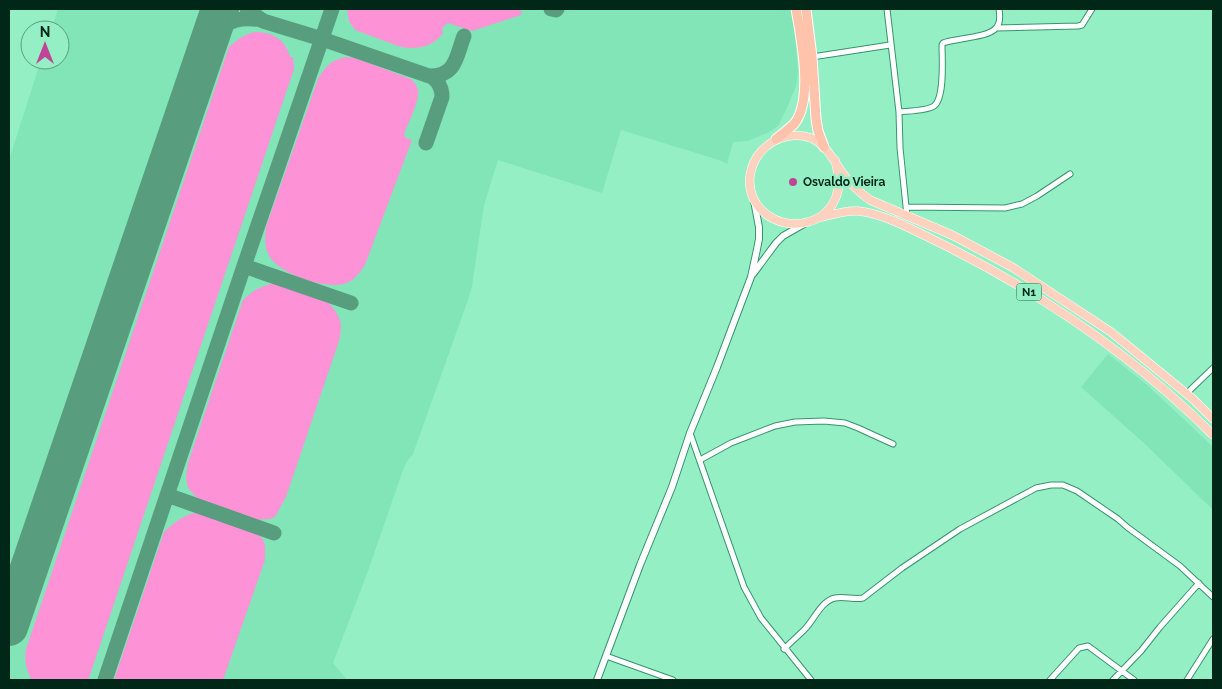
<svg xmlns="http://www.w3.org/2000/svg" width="1222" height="689" viewBox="0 0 1222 689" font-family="Raleway,sans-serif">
	<rect width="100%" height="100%" fill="#95efc4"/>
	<path fill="#81e5b7" d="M58,9H793L798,72L796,86L787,108L778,126L767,133L755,138L747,141L733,142L727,164L719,160L621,130L602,193L498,160L484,205L472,286L469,297L413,454L407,461L403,470L368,571L333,663L347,680H9V160L41,60H60V30H51Z
		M1108,354L1146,384L1213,447V510L1145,444L1081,387Z"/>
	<path fill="#fe92d6" d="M347,9H514L522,11L521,15L472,31L448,23L442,28L443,33C433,47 417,50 401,47L355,30L349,21Z
		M255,32C273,32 286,40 290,57H293L294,69L89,678L87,680H32C26,670 24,661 26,649L229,47C237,40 244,34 255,32Z
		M346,57L355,58L411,79C415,83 419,88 418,94C418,104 408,124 404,134L406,138L412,140L365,265C360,272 356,278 349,282C330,292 281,275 270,257C264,248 265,238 266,227L318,79C326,66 330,61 346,57Z
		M275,283C286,284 313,293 323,299C331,304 338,313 340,321C342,327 340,335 339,341L286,497L275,517L270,519L254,520L205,502L197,498L188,488L186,477L188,463L243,300C253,290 261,286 275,283Z
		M199,512C213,516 253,526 261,537C267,544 265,552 265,560L223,680H114L164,532C176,521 183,515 199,512Z"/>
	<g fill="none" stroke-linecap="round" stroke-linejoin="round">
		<path stroke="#589d7e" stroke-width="15" d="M247,9L263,21L322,39L432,77C439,82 442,88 442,97L426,143
			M551,9L556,10L557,9
			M204,55C219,28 227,14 262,20
			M430,76C456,76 456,57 464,36
			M244,266L351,303
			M167,495L274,533
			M105,680L244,266L332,9"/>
		<path stroke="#589d7e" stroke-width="38" d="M9,627L220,9"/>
		<defs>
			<path id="minor" d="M887,9L899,112L900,148L907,216
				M996,28L1078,26L1082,25L1092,9
				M812,57L890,45
				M899,112C907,111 927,111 934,106C945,98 942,58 942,45L943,43C956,38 988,38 996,28C1001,23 1000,15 999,9
				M906,207L1005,208L1022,204L1037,196L1070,174
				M1187,393L1213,368
				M690,433L744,587L761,618L811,680
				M700,460L731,443L775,426L795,422L824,421L845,423L858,428L893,444
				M784,649C791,642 798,636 805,629C814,620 821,601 835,598C844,596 854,600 863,598L902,568L960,529L1036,488L1051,485H1063L1077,491L1118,519L1127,527L1180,566L1213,597
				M606,656L673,680
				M1050,680L1079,648L1088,646L1134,680
				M1113,680L1141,651L1160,627L1199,583
				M1187,680L1213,639"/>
			<path id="tertiary" d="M753,274L776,243L783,236L804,224
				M597,680L640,565L672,487L690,433L717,367L751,277L756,254L759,239V227L754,201"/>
			<path id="primary" d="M835,160C838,172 841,185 836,197C826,223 795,230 772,218C736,198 746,147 785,137C793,135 803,135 811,138C830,147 835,165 848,180C854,188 862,194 870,200L952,235L1012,267L1111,332L1193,399L1213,419
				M822,217C834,214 846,210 858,211C882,213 914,230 936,241C1038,291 1133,355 1213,435"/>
			<path id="trunk" d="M806,9L812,57L816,119L818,131L824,147
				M776,139C782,134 789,129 794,124C814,100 801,37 796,9"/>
		</defs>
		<use href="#minor" stroke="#37946d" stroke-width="7"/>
		<use href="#tertiary" stroke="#37946d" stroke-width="8"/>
		<use href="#primary" stroke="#fff" stroke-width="9"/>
		<use href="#trunk" stroke="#fff" stroke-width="11"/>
		<use href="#minor" stroke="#fff" stroke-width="5"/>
		<use href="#tertiary" stroke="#fff" stroke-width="6"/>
		<use href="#primary" stroke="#ffd2c0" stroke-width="8"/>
		<use href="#trunk" stroke="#ffc3ab" stroke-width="9"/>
	</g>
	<circle fill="#bf4598" stroke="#95efc4" stroke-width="2" cx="793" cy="182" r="5"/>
	<g text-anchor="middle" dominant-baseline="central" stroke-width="5" stroke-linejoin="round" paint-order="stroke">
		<rect fill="#95efc4" stroke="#2d634c" stroke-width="1" x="1016.5" y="283.5" width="25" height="17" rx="4"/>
		<g font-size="11" font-weight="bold" fill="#002718">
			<text x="1029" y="292">N1</text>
		</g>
		<g font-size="12" font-weight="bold" fill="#002718" stroke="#95efc4" text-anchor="start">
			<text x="803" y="182">Osvaldo Vieira</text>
		</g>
	</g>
	<rect width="1222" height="689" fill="none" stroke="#002718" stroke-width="20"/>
	<g transform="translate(45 45)"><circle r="24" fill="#95efc4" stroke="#599f7f"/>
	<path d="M0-4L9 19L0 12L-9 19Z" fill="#bf4598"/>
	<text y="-8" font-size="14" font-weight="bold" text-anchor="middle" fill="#002718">N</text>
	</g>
</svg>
